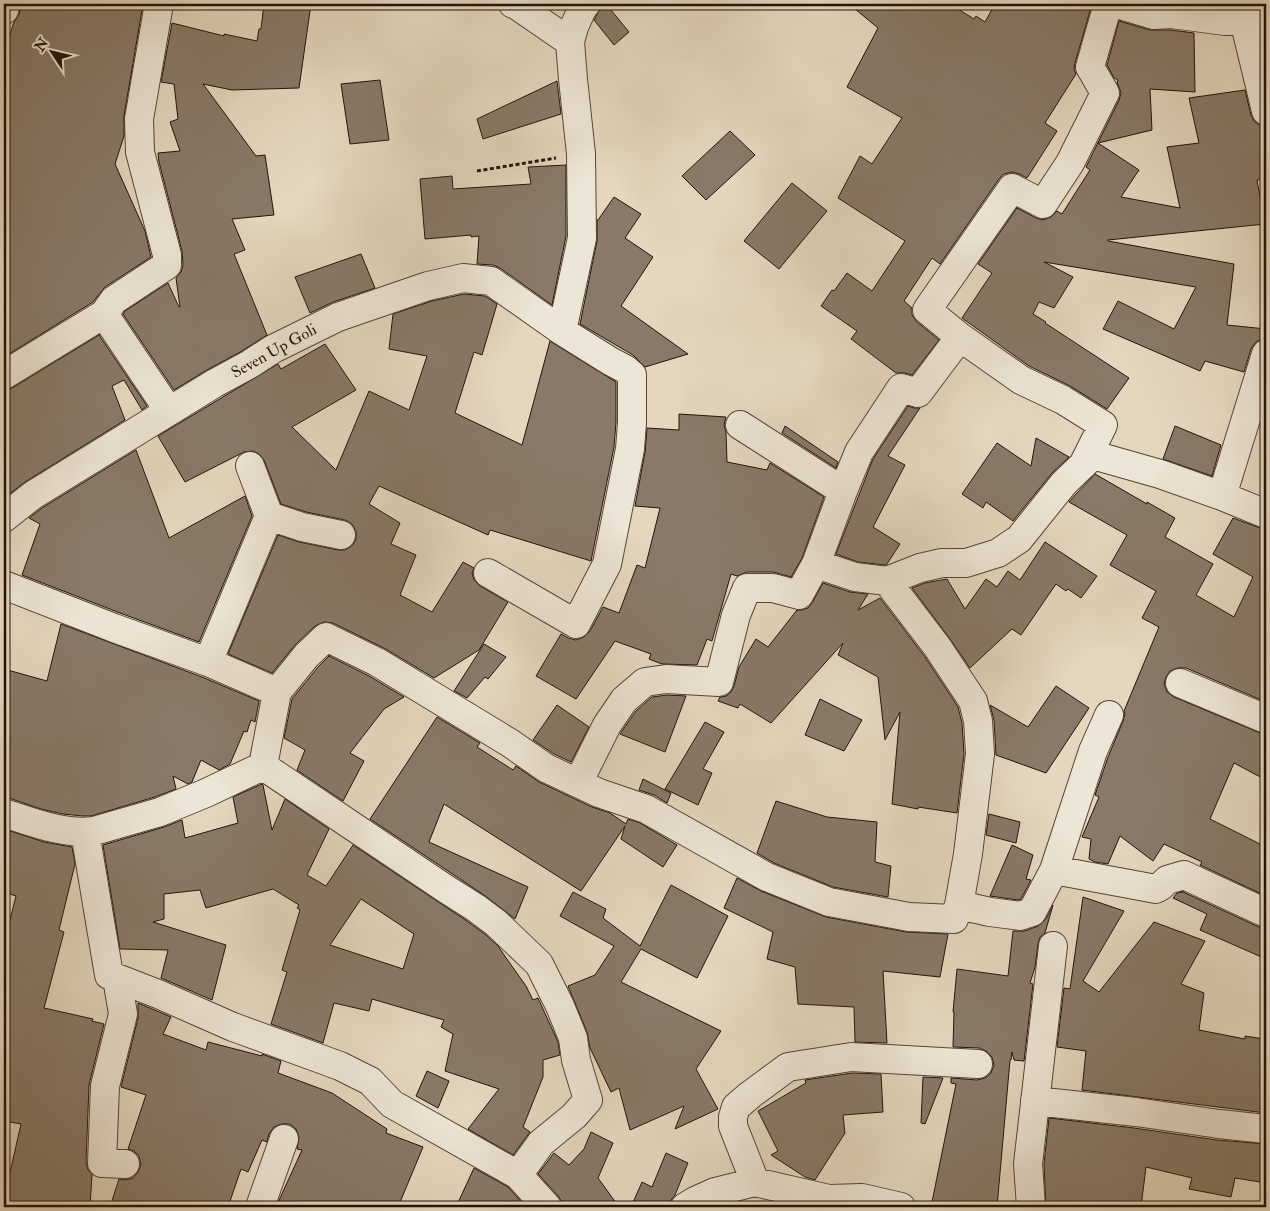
<svg xmlns="http://www.w3.org/2000/svg" width="1270" height="1211" viewBox="0 0 1270 1211" font-family="'IM FELL Double Pica',serif">
	<rect width="100%" height="100%" fill="#e4d7be"/>
	<filter id="stains"><feTurbulence type="fractalNoise" baseFrequency=".004" numOctaves="4"/><feColorMatrix values="0 0 0 0 .2 0 0 0 0 .09 0 0 0 0 .02 0 0 0 .5 -.17"/></filter>
	<radialGradient id="worn" r=".72"><stop offset=".6" stop-color="#630" stop-opacity="0"/><stop offset="1" stop-color="#630" stop-opacity=".3"/></radialGradient>
	<path fill="#887968" stroke="#24130a" fill-rule="evenodd" d="M21,4H143L124,116V136L115,164L145,231L151,257L105,287L93,302L4,357V53L14,22L19,15Z
		M264,4H311L299,88L232,90L203,84L256,156L265,155L274,215L232,219L245,250L234,254L267,335L242,351L207,370L174,390L123,314L125,311L168,283L179,307H180L176,278L181,272L183,265L182,251L159,162L158,153L180,151L170,122L178,119L174,84L161,82L172,23L224,36V34L257,41L259,29H261Z
		M601,4H606L629,32L614,45L594,20L601,7Z
		M849,4H950L974,19L976,16L985,22L995,4H1092L1075,63L1074,69L1076,74L1045,123L1057,131L1027,178L1019,174L1012,172L1004,174L999,179L940,264L932,258L904,301L912,308V315L917,322L939,340L912,375L905,373H896L851,339L857,331L821,306L832,290L834,291L847,273L872,291L905,241L838,198L860,156L872,164L902,118L847,87L878,28Z
		M1119,21L1150,30H1171L1194,33L1195,92L1150,89L1152,130L1098,143L1139,170L1121,197L1180,208L1167,147L1199,143L1189,98L1245,90L1251,115L1254,121L1261,126H1266V179L1257,180L1265,224L1108,240V241L1234,264L1227,325L1266,329V335L1265,339H1262L1256,342L1251,349L1244,372L1205,361L1200,371L1103,329L1118,301L1174,329L1196,287L1044,262L1073,277L1054,308L1039,302L1033,314L1046,322L1045,323L1129,378L1107,409L1070,386L1029,366L962,318L992,273L978,264L1017,208L1036,218L1043,220L1051,217L1057,211L1062,214L1090,170L1086,167L1119,100L1121,93L1117,82L1118,80L1114,78L1107,65Z
		M380,80L389,140L350,144L341,84Z
		M557,81L561,114L483,139L477,119Z
		M730,131L755,155L706,200L682,176Z
		M566,165V236L552,305L500,268L493,265L477,264L479,236L471,237V235L425,239L420,179L452,176L453,189L531,184L528,167Z
		M792,183L827,211L779,269L744,241Z
		M614,197L641,214L625,238L653,257L621,306L688,354L645,367L633,355L580,324L597,241V220H598Z
		M361,254L375,288L333,302L310,313L295,277Z
		M464,294L485,296L497,304L482,355L474,352L455,413L522,445L550,341L616,382V422L614,447L591,561L490,530L488,535L379,486L369,504L400,523L391,544L416,555L400,595L432,612L463,562L474,568L472,573L474,580L480,586L508,602L479,650L434,678L384,648L333,623L324,622L315,626L295,645L272,673L228,654L278,535L299,542L338,550H345L353,545L356,539V531L352,524L345,520L306,512L281,504L264,460L259,454L253,451L244,452L185,482L158,436L278,364L281,369L325,344L356,390L292,427L336,470L369,391L409,410L427,356L389,349L393,314L432,301Z
		M99,335L147,406L142,410L124,380L112,386L125,420L25,482L4,498V391L12,388Z
		M908,406L914,408H920L888,456L905,465L873,527L900,544L887,564L885,565L858,562L836,554L873,459Z
		M679,414L726,417L724,425L726,432L727,462L767,470L770,463L824,497L802,558L791,577L773,572H747L737,576L731,574L712,641L707,639L697,665L662,664L649,659L651,654L615,641L576,699L536,676L561,634L568,638L576,640L584,637L590,631L603,607L619,613L637,565L645,568L660,508L635,506L645,452L647,428L679,430Z
		M785,426L838,462L836,468L782,433Z
		M1175,426L1221,445L1212,476L1163,459Z
		M1036,438L1069,457L1052,473L1013,521L986,502L983,508L962,494L997,443L1031,466Z
		M136,450L169,538L245,496L252,516L199,642L120,613L22,575L40,524L29,518L42,508Z
		M1095,474L1147,504V502L1175,518L1165,537L1213,564L1196,595L1234,617L1253,577L1213,554L1233,518L1260,528L1266,529V702L1186,668H1178L1170,671L1166,677L1164,684L1167,692L1174,697L1260,733L1266,734V780L1234,763L1210,819L1266,847V896L1200,865L1202,862L1164,844L1153,861L1120,836L1108,864L1095,862L1089,859L1091,839L1082,837L1099,797L1095,795L1108,757L1123,721L1125,714L1124,711L1159,627L1142,618L1156,591L1110,565L1127,535L1069,502L1076,494Z
		M1045,542L1097,576L1081,598L1068,589L1066,591L1056,584L1021,635L1012,629L970,668L950,639L912,588L925,583L947,579L965,609L986,579L997,587L1008,571L1020,580Z
		M823,583L850,592L868,594L858,610L880,598L925,657L958,707L962,723L964,754L957,813L918,807V809L892,804L900,712L885,740L878,677L838,655L843,643L771,723L740,704L738,708L718,701L720,697L726,696L731,692L734,686L739,667L756,639L768,647L797,610H802L808,608L812,603Z
		M61,624L202,677L259,701L255,722L251,720L247,732L244,731L230,764L219,770L201,760L192,782L188,784L173,776L176,789L155,797L91,816H83L63,814L41,809L9,798H4V669L47,681Z
		M484,644L506,657L488,679L485,677L467,698L454,691Z
		M329,656L369,676L404,697L384,709L350,753L364,761L343,801L297,770L305,750L284,738L292,699L318,667Z
		M1056,686L1089,708L1046,773L996,755L994,720L990,705L1028,727Z
		M667,695L686,696L665,752L620,734L636,711L652,697Z
		M820,699L862,720L844,751L805,735Z
		M557,705L589,727L571,762L554,754L533,740Z
		M437,717L480,743L477,747L513,770L516,766L539,782L592,807L610,813L626,824L628,819L640,823L677,845L663,867L621,839L625,826L581,891L444,804L429,842L528,887L515,919L484,895L370,819Z
		M705,722L724,732L703,769L712,773L698,805L665,789Z
		M643,779L671,793L667,803L654,795L639,790Z
		M262,784L263,785L272,830L285,799L329,829L307,875L326,886L353,845L467,921L486,935L498,946L509,962L526,986L533,1000L538,998L558,1042L560,1055L543,1060V1077L523,1127L530,1132L513,1155L468,1129L499,1089L445,1071L453,1034L441,1027L444,1020L372,999L369,1011L334,1003L323,1043L271,1024L287,972L282,970L300,910L297,908L299,905L273,889L206,908L200,890L164,894V919L153,922L226,945L212,1000L161,978L168,950L120,949L103,845L164,827L182,820L185,838L238,823L233,797ZM361,899L414,934L403,969L330,945Z
		M776,801L827,817L877,822L875,862L891,866L888,897L833,887L774,863L757,853Z
		M989,814L1020,822L1016,843L986,835Z
		M4,829L44,842L72,847L75,864L59,930L64,932L44,1008L93,1019L92,1021L104,1024L89,1085L86,1162L88,1170L92,1174L90,1207H4V1177H9L21,1124L4,1121V944L16,896L4,892Z
		M1012,845L1033,855L1026,879L1031,880L1021,899L1018,900L990,896Z
		M737,878L761,891L826,917L906,932L948,934L940,977L883,971L887,1043L855,1042L854,1007L798,1004L795,967L767,959L773,932L724,908Z
		M671,885L728,916L697,978L641,949L621,982L721,1031L696,1069L718,1109L675,1129L684,1106L630,1130L619,1088L611,1092L590,1048L587,1032L568,986L595,975L614,946L560,916L573,892L606,909L603,918L640,946Z
		M1183,892L1259,927L1266,928V959L1200,930L1207,914L1173,898L1177,893Z
		M1083,897L1124,911L1083,981L1099,992L1154,922L1205,941L1181,984L1204,993L1199,1030L1245,1039V1036L1264,1039L1260,1086L1266,1087V1113L1082,1090L1086,1051L1057,1047L1064,988L1070,989Z
		M1053,905L1045,933L1040,937L1038,944L1035,967L1030,983L1033,984L1024,1061L1014,1060L1012,1052L1011,1060H1010L997,1207H931L956,1084L951,1083V1078L977,1080L985,1078L991,1073L994,1065L992,1057L986,1051L979,1048L953,1047L954,1012H953L957,969L1008,976L1013,931H1025L1038,926L1046,919Z
		M138,1003L171,1017L163,1034L206,1050L208,1042L262,1056V1054L281,1061L278,1073L332,1093L387,1129L386,1133L423,1147L398,1207H276L302,1150L297,1149L299,1137L296,1129L290,1124H282L274,1127L269,1134L267,1142L262,1140L248,1172L241,1169L228,1207H110L119,1179L125,1180L133,1178L138,1172L141,1165L139,1156L134,1151L128,1149L146,1095L121,1087L138,1018Z
		M427,1071L449,1081L438,1108L416,1096Z
		M852,1073L881,1074L883,1112L843,1115L845,1133L815,1180L805,1177L771,1155L778,1151L758,1111L806,1083L805,1080Z
		M923,1077L943,1078L925,1124L921,1123Z
		M1049,1118L1134,1128L1217,1140L1266,1144V1183L1235,1178L1231,1197L1189,1189L1192,1178L1146,1167L1141,1207H1046L1044,1164Z
		M591,1132L613,1143L598,1178L619,1207H562V1203L559,1197L538,1174L554,1153L569,1165L584,1149Z
		M666,1153L688,1163L675,1195L671,1200L669,1207H631L642,1182L652,1187Z
		M474,1168L508,1187L526,1207H456Z"/>
	<g fill="none" stroke-linecap="round" stroke-linejoin="round">
		<defs>
			<path id="minor" d="M513,4H515L570,42
				M1117,4L1154,15L1172,14L1225,21L1266,20
				M4,10L6,4
				M1244,20L1266,111
				M104,314L169,411
				M562,331L582,238L581,154L573,79L570,42L574,27L582,9L586,4
				M960,337L1021,380L1063,400L1103,425L1083,465
				M4,375L104,314L114,300L167,265V255L140,152L139,119L159,4
				M740,425L843,491
				M1222,496L1266,354
				M269,516L302,527L341,535
				M4,518L33,495L215,383L250,364L273,349L338,317L428,286L463,278L491,281L562,331L610,361L625,369L632,375V423L630,449L607,564L576,624L488,573
				M816,564L855,577L887,581L920,568L942,563H966L998,553L1019,539L1064,483L1091,457H1100L1160,474L1222,496L1266,514
				M887,581L938,648L973,701L978,721L980,754L968,854L959,905
				M4,585L114,628L208,662L277,692
				M208,662L269,516L250,466
				M1180,683L1266,719
				M263,766L277,692L306,656L326,637L377,662L510,743L546,768L599,793L646,809L767,877L829,902L909,917L954,919L959,905L990,912L1020,916L1032,912L1054,870L1156,889L1161,886L1167,880L1184,875L1266,913
				M578,783L607,725L624,700L645,682L666,679L719,682L736,615L747,588H773L799,595L816,564L843,491L859,452L901,388L918,393L960,337L927,310L1012,188L1043,204L1070,163L1105,93L1090,67L1108,4
				M4,813C32,822 64,835 94,831L160,812L206,793L263,766L446,889L476,908L496,923L539,964L560,1006L573,1038L576,1060L588,1100L574,1116L541,1143L518,1175
				M85,832L109,975L158,994L233,1027L340,1066L370,1081L392,1104L518,1175L547,1207
				M1054,870L1093,751L1109,715
				M117,978L123,1014L105,1086L102,1163L125,1164
				M1035,1101L1136,1112L1219,1124L1266,1129
				M755,1182L733,1126V1117L736,1107L750,1095L788,1067L851,1057L978,1064
				M260,1207L284,1139
				M685,1207L695,1201L715,1192L755,1182L829,1199L862,1198L901,1207
				M1031,1207L1028,1164L1053,946"/>
		</defs>
		<use href="#minor" stroke="#544437" stroke-width="30"/>
		<path stroke="#24130a" stroke-width="3" stroke-dasharray="4 2.5" stroke-linecap="butt" d="M477,171L556,158"/>
		<use href="#minor" stroke="#ede5d5" stroke-width="28"/>
	</g>
	<g text-anchor="middle" dominant-baseline="central" stroke-width="4.5" stroke-linejoin="round" paint-order="stroke">
		<g font-size="16" fill="#24130a" stroke="#ede5d5">
			<text transform="translate(274 351) rotate(-29)">Seven Up Goli</text>
		</g>
	</g>
	<rect width="1270" height="1211" fill="none" stroke="#e4d7be" stroke-width="20"/>
	<rect x="5" y="5" width="1260" height="1201" fill="none" stroke="#24130a" stroke-width="2.5"/>
	<rect x="10" y="10" width="1250" height="1191" fill="none" stroke="#24130a"/>
	<g transform="translate(52 52) rotate(305)" stroke="#ede5d5" stroke-width="4" paint-order="stroke">
	<path d="M0-4L9 19L0 12L-9 19Z" fill="#24130a"/>
	<text y="-8" font-size="14" font-weight="bold" text-anchor="middle" fill="#24130a">N</text>
	</g>
	<rect width="100%" height="100%" filter="url(#stains)"/>
	<rect width="100%" height="100%" fill="url(#worn)"/>
</svg>
